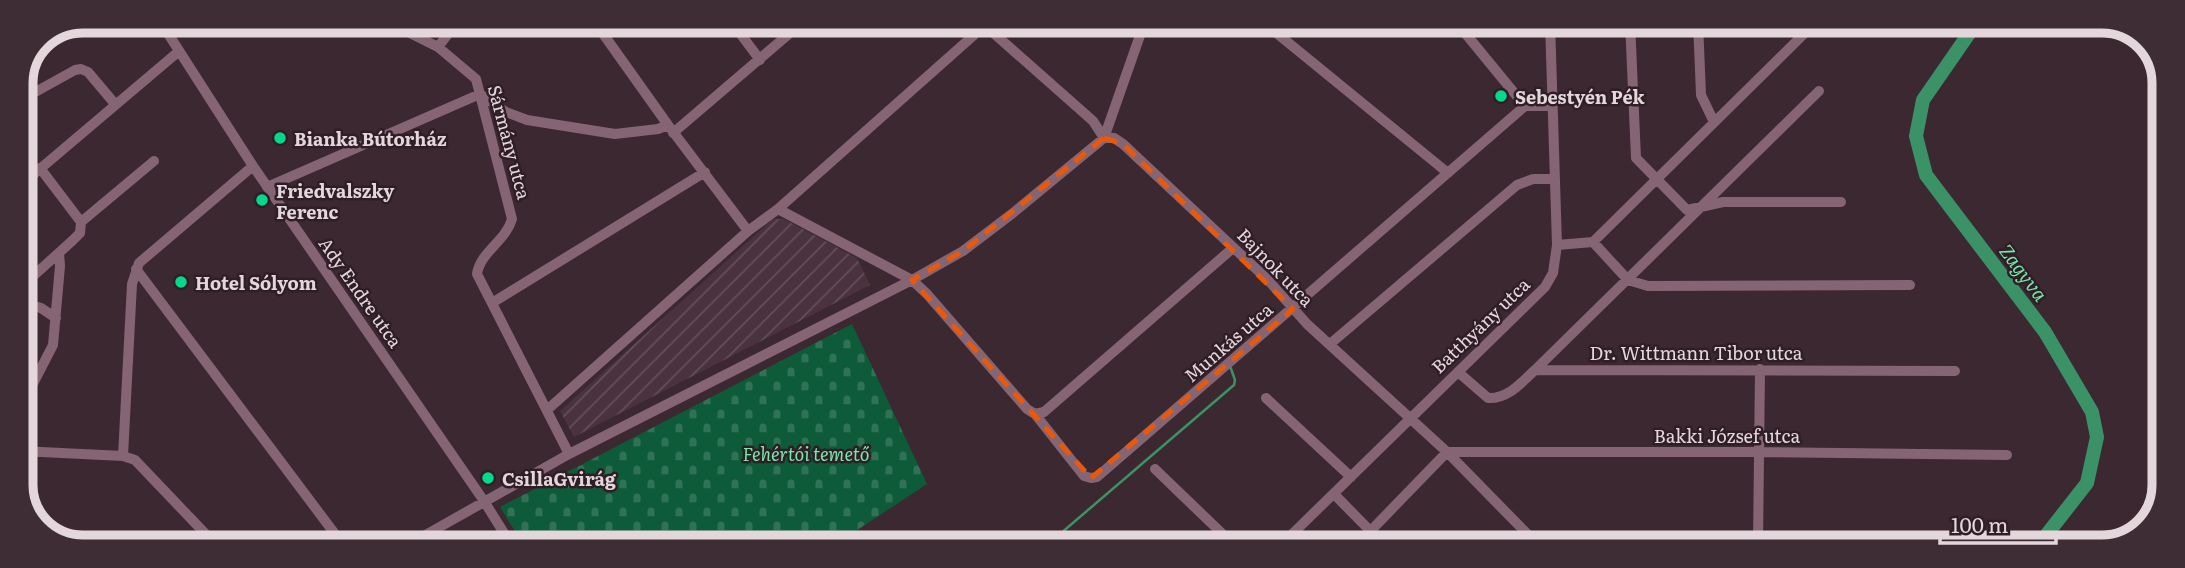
<svg xmlns="http://www.w3.org/2000/svg" width="2185" height="568" viewBox="0 0 2185 568" font-family="Literata,serif">
	<defs>
		<pattern id="industrial-furrows" width="10" height="10" patternUnits="userSpaceOnUse" patternTransform="scale(1.75)"><rect width="10" height="10" fill="#4a323e"/><path d="M-1 1l2-2M0 10L10 0M9 11l2-2" fill="none" stroke="#644f59"/></pattern>
		<pattern id="cemetery-stones" width="16" height="16" patternUnits="userSpaceOnUse" patternTransform="scale(1.75)"><rect width="16" height="16" fill="#0d5b39"/><path d="M2 7V4a2 2 0 0 1 4 0v3zM10 15v-3a2 2 0 0 1 4 0v3z" fill="#307255"/></pattern>
	</defs>
	<rect width="100%" height="100%" fill="#3b2831"/>
	<path fill="url(#industrial-furrows)" d="M773,219H784L857,258L870,285L574,437L560,411Z"/>
	<path fill="url(#cemetery-stones)" d="M852,324L927,484L833,546H524L500,507Z"/>
	<g fill="none" stroke-linecap="round" stroke-linejoin="round">
		<path stroke="#3c9267" stroke-width="2.5" d="M1046,546L1234,385L1235,380L1230,366"/>
		<path stroke="#3c9267" stroke-width="14" d="M1977,22L1923,100L1916,136L1926,175L2045,332L2092,412L2097,437L2087,483L2037,547"/>
		<path stroke="#856474" stroke-width="10" d="M160,21L253,166L484,501L512,546
			M386,21L438,47L476,79L512,219C506,241 480,252 477,274L569,454
			M594,21L668,125L748,231
			M731,21L760,60
			M981,22L1093,121L1104,138
			M1263,22L1448,173
			M1456,22L1525,106
			M1630,22L1636,158L1687,210L1723,202H1841
			M1698,22L1701,95L1714,122
			M438,47L458,21
			M21,100L75,70L81,69L88,72L115,104
			M673,133L804,21
			M1104,138H1114L1123,144L1268,280L1307,324L1447,452L1540,547
			M40,168L81,222
			M21,185L178,52
			M267,187L480,94L506,112L527,120L615,134L658,129L668,125
			M778,209L912,280L927,294L1027,409L1035,414L1084,476L1091,478L1097,477L1525,106H1553
			M1593,242L1816,22
			M1557,245L1593,242L1628,280L1648,286L1910,285
			M136,269L344,546
			M21,287L72,241L80,233L81,222L154,161
			M21,302L41,308L56,318
			M492,303L705,172
			M1330,344L1517,185L1533,179H1555
			M1535,370L1819,91
			M1458,372L1488,398C1508,399 1521,383 1535,370L1955,371
			M1266,398L1351,477
			M21,407L53,345L60,266L59,253
			M547,410L748,231L778,209L974,35L981,22
			M1035,414L1044,412L1233,248
			M21,451L123,456L135,460L217,546
			M123,456L132,284L139,263L253,166
			M1155,469L1235,546
			M1334,494L1386,547
			M1758,544L1760,369
			M406,546L569,454L912,280L963,251L1013,213L1104,138L1144,24L1137,22
			M1280,546L1545,287L1553,273L1557,245L1550,22
			M1355,547L1447,452H1760L2007,455
			M1528,547L1534,540L1950,538"/>
	</g>
	<path fill="none" stroke="#e8590c" stroke-width="5" stroke-dasharray="14 9" stroke-linejoin="round" d="M1104,138L1123,144L1293,309L1091,478L912,280L963,251Z"/>
	<g fill="#03d98b" stroke="#301e27" stroke-width="2.5">
		<circle cx="1501" cy="96" r="7"/>
		<circle cx="280" cy="138" r="7"/>
		<circle cx="262" cy="200" r="7"/>
		<circle cx="181" cy="282" r="7"/>
		<circle cx="488" cy="478" r="7"/>
	</g>
	<g text-anchor="middle" dominant-baseline="central" stroke-width="5" stroke-linejoin="round" paint-order="stroke">
		<g font-size="18" font-weight="bold" fill="#e4d7dc" stroke="#301e27" text-anchor="start">
			<text x="1515" y="96">Sebestyén Pék</text>
			<text x="294" y="138">Bianka Bútorház</text>
			<text x="276" y="190">Friedvalszky<tspan x="276" dy="21">Ferenc</tspan></text>
			<text x="195" y="282">Hotel Sólyom</text>
			<text x="502" y="478">CsillaGvirág</text>
		</g>
		<g font-size="18" fill="#e4d7dc" stroke="#301e27">
			<text transform="translate(510 142) rotate(75)">Sármány utca</text>
			<text transform="translate(1276 267) rotate(46)">Bajnok utca</text>
			<text transform="translate(361 292) rotate(55)">Ady Endre utca</text>
			<text transform="translate(1480 325) rotate(-44)">Batthyány utca</text>
			<text transform="translate(1228 342) rotate(-41)">Munkás utca</text>
			<text x="1696" y="352">Dr. Wittmann Tibor utca</text>
			<text x="1727" y="435">Bakki József utca</text>
		</g>
		<g font-size="18" font-style="italic" fill="#75e8ac" stroke="#301e27">
			<text x="806" y="453">Fehértói temető</text>
		</g>
		<g font-size="19" font-style="italic" fill="#74e6aa" stroke="#301e27">
			<text transform="translate(2024 272) rotate(53)">Zagyva</text>
		</g>
	</g>
	<path d="M0 0H2185V568H0ZM83 33H2102A50 50 0 0 1 2152 83V485A50 50 0 0 1 2102 535H83A50 50 0 0 1 33 485V83A50 50 0 0 1 83 33Z" fill="#3e2d35" fill-rule="evenodd"/>
	<path fill="none" stroke="#e4d7dc" stroke-width="9" d="M83 33H2102A50 50 0 0 1 2152 83V485A50 50 0 0 1 2102 535H83A50 50 0 0 1 33 485V83A50 50 0 0 1 83 33Z"/>
	<path d="M1940 533v10h116v-10" fill="none" stroke="#e4d7dc" stroke-width="3.5"/>
	<text x="1951" y="533" font-size="21" fill="#e4d7dc" stroke="#301e27" stroke-width="5" paint-order="stroke">100 m</text>
</svg>
